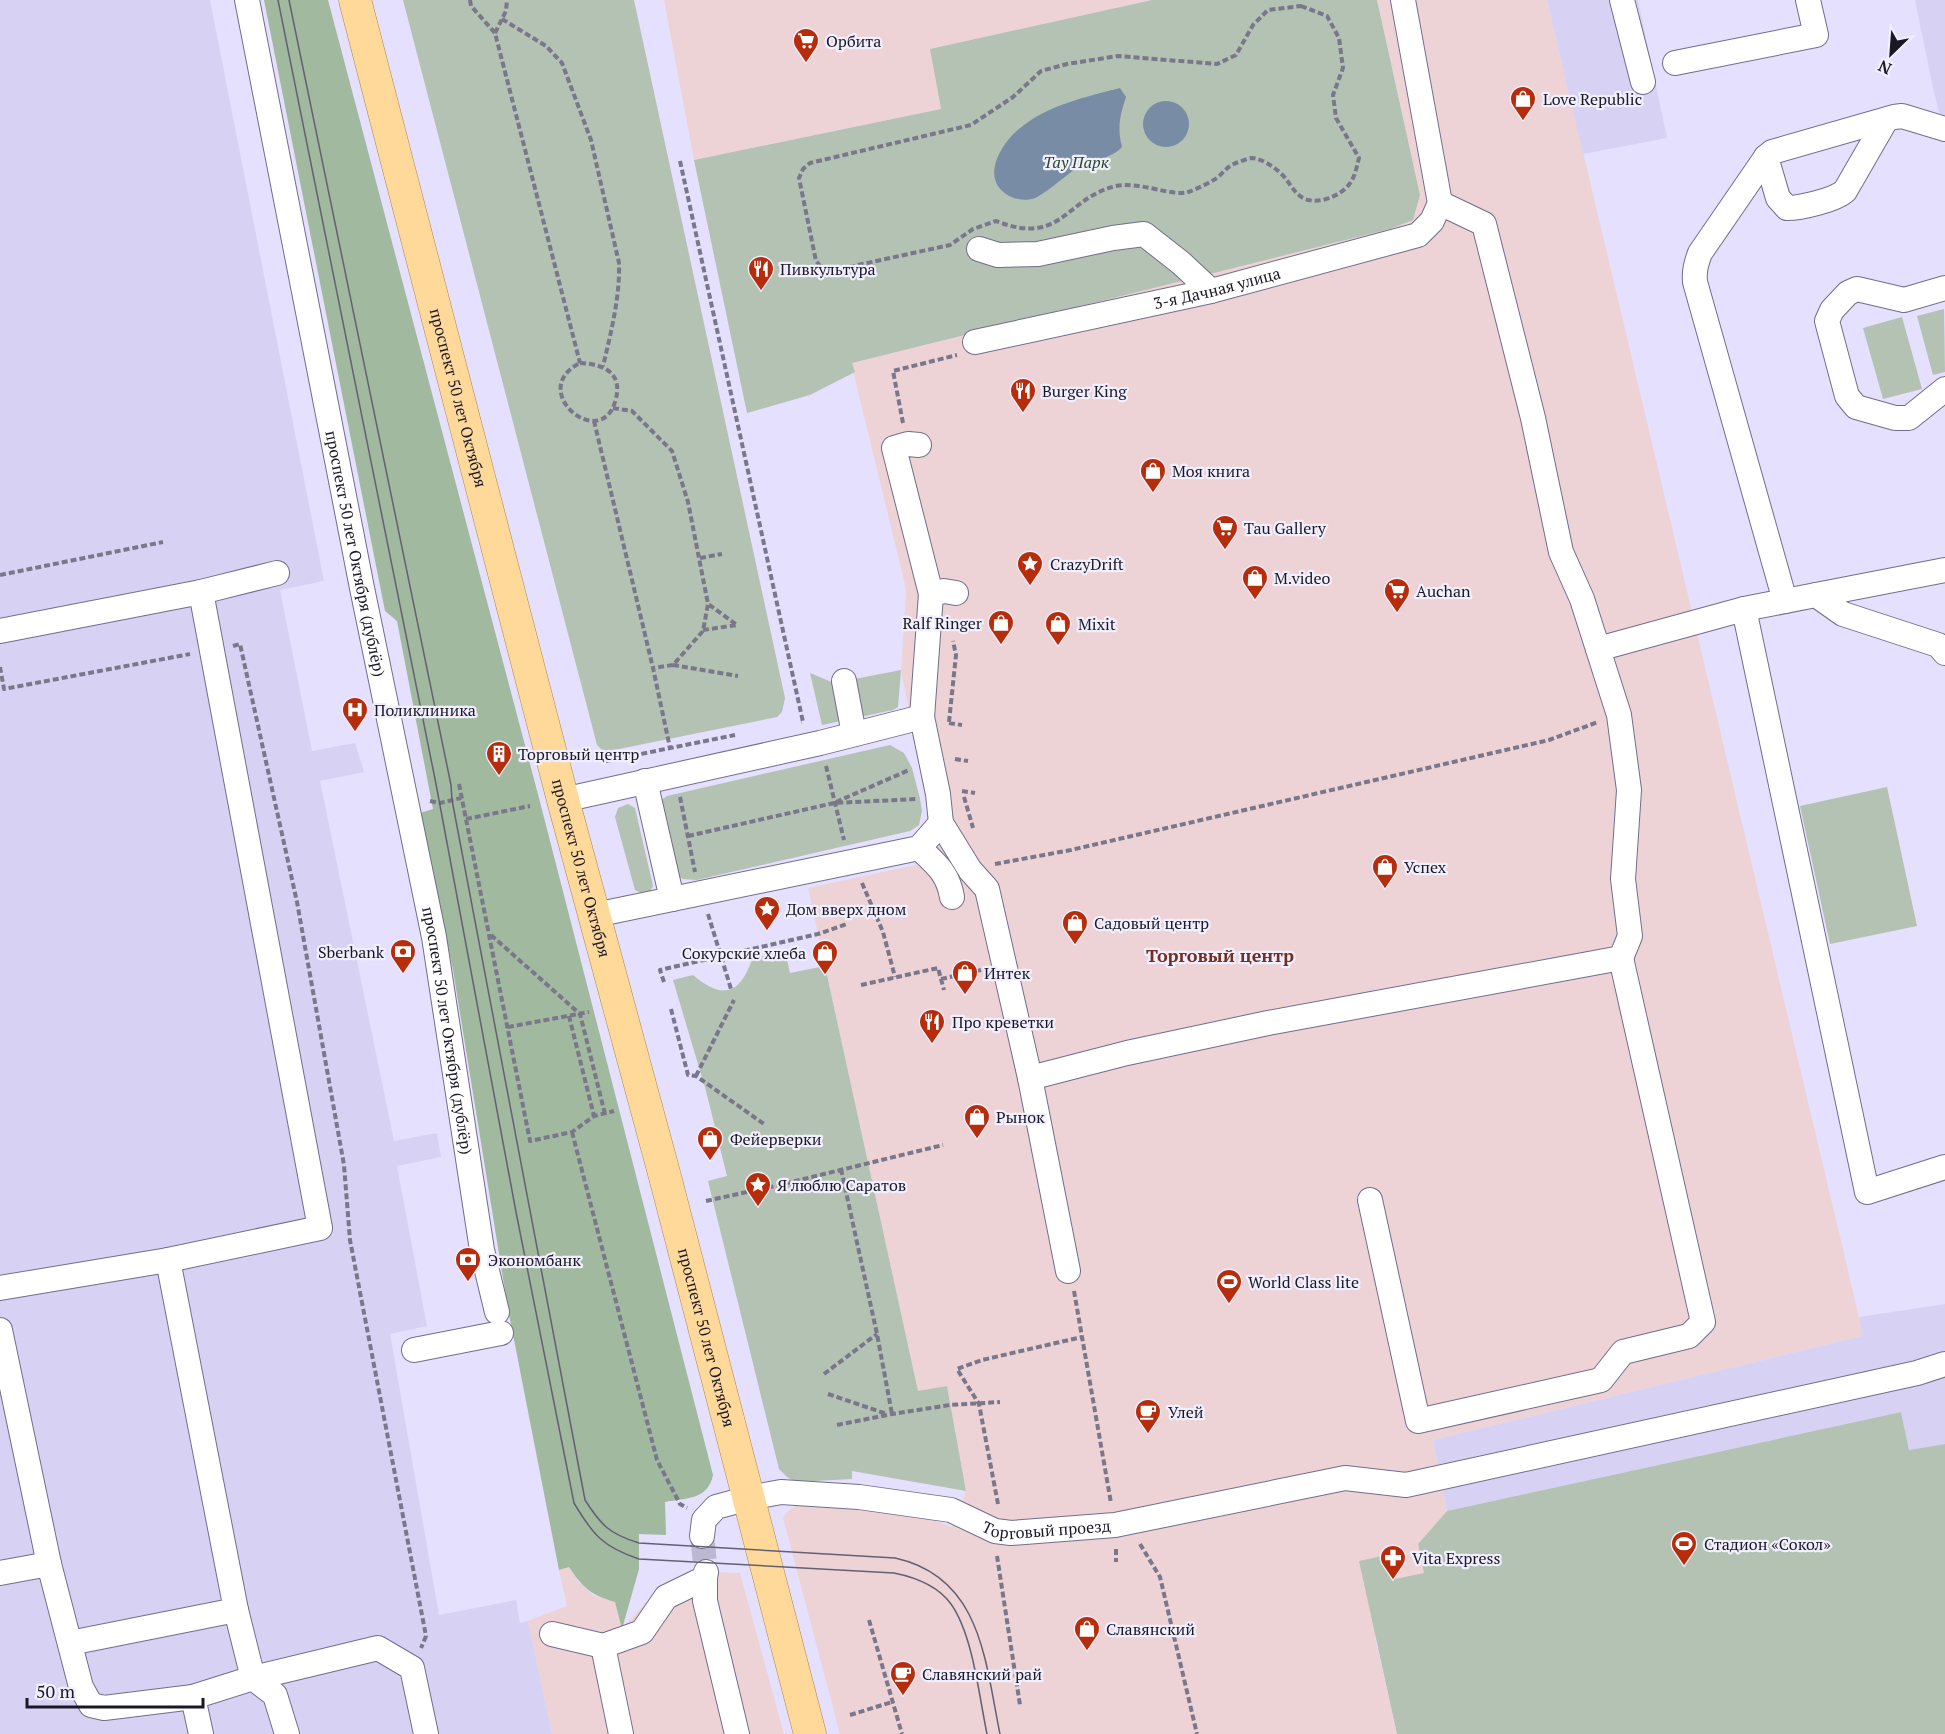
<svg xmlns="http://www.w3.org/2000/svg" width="1945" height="1734" viewBox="0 0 1945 1734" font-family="'PT Serif',serif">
	<rect width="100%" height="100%" fill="#e4e0fd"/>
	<path fill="#edd3d6" d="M664,0H1152L930,49L941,109L694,160Z
		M1377,0H1547L1859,1317L1862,1336L1433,1440L1447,1511L1418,1544L1425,1573L1375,1637L1397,1734H840L783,1518L788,1511L799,1504L906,1514L932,1520L952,1527L966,1491L947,1386L918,1392L808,888L939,860L901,670L906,592L904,580L851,363L1390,229L1413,220L1420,195Z
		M569,1567L579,1582L593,1595L615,1602L622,1628L650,1599L678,1579L693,1571L740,1573L784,1734H552L528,1621L567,1606L559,1570Z"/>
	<path fill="#d7d2f4" d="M0,0H210L324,581L280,590L312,751L355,743L364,772L320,781L394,1141L437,1133L441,1157L397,1166L427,1326L390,1334L439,1615L516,1600L520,1623L528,1621L552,1734H0Z
		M1547,0H1638L1667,138L1583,154Z
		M1915,0H1945V128H1943L1933,88Z
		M1945,1304V1444L1909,1450L1901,1412L1447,1511L1433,1440L1862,1336L1859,1317Z"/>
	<path fill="#b3c2b2" d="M403,0H634L785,698L782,712L777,717L609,751L602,750L597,745Z
		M1152,0H1377L1420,195L1413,220L1390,229L852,363L855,372L810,395L747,413L694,160L941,109L930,49Z
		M1944,309L1945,372L1933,375L1917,316Z
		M1902,317L1922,389L1883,399L1863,328Z
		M901,670L898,707L893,710L822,725L810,673L834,683Z
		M890,745L904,753L912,768L920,799L922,811L919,825L910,831L697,880L683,879L673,873L660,801L667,796Z
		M1887,787L1917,926L1830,944L1800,806Z
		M628,804L635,808L653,886L650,892L641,893L635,890L615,817L618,808Z
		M785,951L790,973L825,966L918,1391L947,1386L966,1491L852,1471V1479L796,1482L787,1477L779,1469L708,1181L727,1176L706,1091L673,980L693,975C721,999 740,996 752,959Z
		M1901,1412L1909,1450L1945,1444V1734H1397L1359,1561L1387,1555L1395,1579L1424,1573L1418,1544L1447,1511Z"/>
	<path fill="#a1b99f" d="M264,0H328L540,802L713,1475C708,1500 686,1498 665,1502L666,1535L639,1534V1569L622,1629L615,1602C591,1595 583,1588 569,1567L559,1570L508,1309L453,970L420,813L433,809L397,621L385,611Z"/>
	<path fill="#798ca6" d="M1120,88L1126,97C1120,115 1117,128 1122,147C1111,159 1092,160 1077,168C1066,175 1042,197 1032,199C1024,201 1013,199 1006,194C981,177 1001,144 1019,129C1047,105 1086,97 1120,88Z
		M1143 124a23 23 0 1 1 46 0a23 23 0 1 1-46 0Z"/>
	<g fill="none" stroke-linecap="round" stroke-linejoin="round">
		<path stroke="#bcb8d2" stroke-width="24" stroke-dasharray="24 12" stroke-linecap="butt" d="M702,1536L706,1572"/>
		<defs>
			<g id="minor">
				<path id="s1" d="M247,0L362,588L434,937L482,1250L497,1312"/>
				<path d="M1403,0L1440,203"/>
				<path d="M1622,0L1643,82"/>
				<path d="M1675,63L1816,35L1808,0"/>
				<path d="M1766,157L1778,198L1787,208C1801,208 1835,200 1845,191L1886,120"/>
				<path d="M979,249L998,255L1038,254L1113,238L1144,234L1181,263L1211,291"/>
				<path d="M1945,288L1904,300L1857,289L1848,293L1832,310L1827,321L1847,396L1856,407L1895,418H1909L1945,389"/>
				<path id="s2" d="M975,342L1211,291L1418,235L1432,221L1440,203"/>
				<path d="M919,445L908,444L894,448L931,594L922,717L938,794L941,823L970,870L987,889L1030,1078"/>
				<path d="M201,592L277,573"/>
				<path d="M931,594L944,591L956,593"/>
				<path d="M1816,595L1945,570"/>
				<path d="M1785,601L1695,282C1694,271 1696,264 1700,253L1766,157L1772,152L1894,117L1902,116L1945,129"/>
				<path d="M1744,609L1867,1192L1945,1167"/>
				<path d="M0,631L201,592L320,1228L168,1260L0,1288"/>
				<path d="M1598,649L1744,609L1816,595L1843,614L1938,645L1945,653"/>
				<path d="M844,681L854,734"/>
				<path d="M645,781L672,899"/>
				<path d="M563,800L820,743L922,717"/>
				<path d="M919,848C936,864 948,873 952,897"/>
				<path d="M595,915L919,848L941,823"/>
				<path d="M1370,1200L1418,1421L1601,1380L1623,1352L1689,1336L1703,1322L1621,958"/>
				<path d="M1068,1271L1030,1078L1127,1053L1268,1023L1621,958L1630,936L1623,879L1629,790L1619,715L1582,599L1561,552L1533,418L1484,224L1440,203"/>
				<path d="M0,1330L49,1564"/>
				<path d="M414,1350L501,1333"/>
				<path id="s3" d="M702,1536L704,1520L716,1507L749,1498L781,1492L859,1497L951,1510L995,1531L1011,1533L1115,1525L1345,1478L1406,1485L1917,1373L1945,1364"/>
				<path d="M0,1573L49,1564L81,1687L91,1705L104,1708L193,1697L201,1734"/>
				<path d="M705,1578V1601L737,1734"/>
				<path d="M552,1634L603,1646"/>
				<path d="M70,1643L236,1610L168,1260"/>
				<path d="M253,1678L378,1648L412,1668L426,1734"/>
				<path d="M253,1678L275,1695L287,1734"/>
				<path d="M193,1697L253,1678L236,1610"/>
				<path d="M621,1734L603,1646L642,1632L666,1597L705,1578L706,1572"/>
			</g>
			<g id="major">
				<path id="s4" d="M355,0L563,800L664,1173L810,1734"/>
			</g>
		</defs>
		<use href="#minor" stroke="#726d8d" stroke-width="26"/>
		<use href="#major" stroke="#ae8546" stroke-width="33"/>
		<path stroke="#7a778b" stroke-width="4" stroke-dasharray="6 3" stroke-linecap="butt" d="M470,0L471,6L495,33L580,363
			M1301,6L1327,16L1339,38L1343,68L1333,95L1336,118L1359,158C1357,165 1356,173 1352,180C1345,194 1321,205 1305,199C1296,195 1292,187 1286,179C1279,170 1264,159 1252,158C1248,158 1242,161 1239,162C1228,165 1225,171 1217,178C1209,183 1197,189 1188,192C1174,197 1138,181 1116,186C1065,198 1062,247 996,221L973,229L950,245L835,270L823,269L816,261L799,178L803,169L810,163L971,125L1013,97L1041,71L1067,64L1118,56L1217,64L1236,55L1253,25L1268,10Z
			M502,19L546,46L562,63L591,140L619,263C620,297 611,333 603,366
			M495,33L506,11L507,0
			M680,161L803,722H801
			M580,363C605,364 624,374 615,402C600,452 526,390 580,363Z
			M613,408L632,411L672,451L688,502L708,604L703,631L673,665L653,668
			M594,421L653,668L670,748
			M903,423L893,371L957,355
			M700,558L722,554
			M0,575L163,542
			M703,630L737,625L708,604
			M233,646L240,644L297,902L344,1165L350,1240L426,1636L421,1648
			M673,665L738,676
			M0,667L4,689L190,654
			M949,722L956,655L953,641
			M949,723L962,725
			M955,759L968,761
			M606,761L735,735
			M826,766L844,840
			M459,784L530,1141L572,1132L594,1116L614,1111
			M962,791L975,793
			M680,797L695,872
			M964,797L973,828
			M430,801L440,803L461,798
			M836,802L909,770
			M466,819L530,806
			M688,836L834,803L917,799
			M995,864L1071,850L1549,740L1598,722
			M862,883L883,932L895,977
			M708,914L731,989
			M491,935L580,1014L605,1114
			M941,979L981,970
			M664,982L660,970L818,934L847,924
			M861,985L938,968L944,990
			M671,1009L688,1075L696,1076L764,1124
			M569,1016L594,1116
			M508,1027L589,1012
			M696,1076L734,1000
			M572,1132L657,1460L680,1504L687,1508
			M841,1169L877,1334L892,1414
			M706,1201L779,1185L943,1145
			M1074,1291L1111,1503
			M824,1374L877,1334
			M828,1394L887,1414
			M837,1425L892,1414L950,1405L1000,1402
			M998,1504L979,1404L957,1369L982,1360L1082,1337
			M1140,1544L1160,1577L1197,1734
			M1116,1549V1562
			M997,1556L1020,1705
			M869,1620L902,1734
			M850,1715L892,1702"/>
		<use href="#minor" stroke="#fff" stroke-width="24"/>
		<use href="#major" stroke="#fed99a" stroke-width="32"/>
		<path stroke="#636073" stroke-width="1.5" d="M278,0L436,784L516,1212L574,1503C593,1535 603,1547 639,1559L894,1573C914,1577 938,1586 951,1604C973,1635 979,1696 987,1734
			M289,0L451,785L452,800L585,1500C601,1525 609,1534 639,1543L895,1558C982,1577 985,1662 1000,1734"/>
	</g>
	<defs>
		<symbol id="supermarket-pin" viewBox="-11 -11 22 30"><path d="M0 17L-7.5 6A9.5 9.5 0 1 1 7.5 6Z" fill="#b72c0b" stroke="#f1effe"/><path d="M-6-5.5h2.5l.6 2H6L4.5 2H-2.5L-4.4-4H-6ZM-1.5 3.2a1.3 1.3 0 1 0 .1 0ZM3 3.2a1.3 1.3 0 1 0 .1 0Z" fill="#fff"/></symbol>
		<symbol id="shop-pin" viewBox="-11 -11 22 30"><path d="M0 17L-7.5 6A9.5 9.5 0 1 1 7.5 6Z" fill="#b72c0b" stroke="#f1effe"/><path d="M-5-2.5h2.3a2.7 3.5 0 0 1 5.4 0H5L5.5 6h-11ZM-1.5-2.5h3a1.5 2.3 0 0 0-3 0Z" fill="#fff"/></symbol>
		<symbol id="restaurant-pin" viewBox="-11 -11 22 30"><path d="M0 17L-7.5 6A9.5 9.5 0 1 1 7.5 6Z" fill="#b72c0b" stroke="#f1effe"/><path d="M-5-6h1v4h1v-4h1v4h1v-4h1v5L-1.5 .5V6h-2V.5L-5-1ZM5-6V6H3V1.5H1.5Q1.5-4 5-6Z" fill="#fff"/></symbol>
		<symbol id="sight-pin" viewBox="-11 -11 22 30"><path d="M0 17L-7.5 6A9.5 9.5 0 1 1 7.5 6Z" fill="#b72c0b" stroke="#f1effe"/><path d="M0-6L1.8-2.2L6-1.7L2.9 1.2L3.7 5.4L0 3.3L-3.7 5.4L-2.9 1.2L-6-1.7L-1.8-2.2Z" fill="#fff"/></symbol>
		<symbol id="hospital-pin" viewBox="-11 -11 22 30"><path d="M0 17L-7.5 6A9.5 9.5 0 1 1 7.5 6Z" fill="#b72c0b" stroke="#f1effe"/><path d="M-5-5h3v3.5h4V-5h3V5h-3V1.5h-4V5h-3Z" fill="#fff"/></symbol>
		<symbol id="building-pin" viewBox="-11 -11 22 30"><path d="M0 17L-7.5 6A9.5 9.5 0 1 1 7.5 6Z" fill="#b72c0b" stroke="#f1effe"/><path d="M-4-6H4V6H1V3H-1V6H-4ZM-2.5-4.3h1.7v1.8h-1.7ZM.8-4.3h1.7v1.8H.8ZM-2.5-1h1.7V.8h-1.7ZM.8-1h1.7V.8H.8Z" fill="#fff"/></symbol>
		<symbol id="bank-pin" viewBox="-11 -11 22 30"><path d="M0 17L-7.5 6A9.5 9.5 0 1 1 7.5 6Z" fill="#b72c0b" stroke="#f1effe"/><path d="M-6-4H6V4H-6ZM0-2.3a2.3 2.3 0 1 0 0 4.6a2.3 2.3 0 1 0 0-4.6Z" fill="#fff"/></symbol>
		<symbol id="stadium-pin" viewBox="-11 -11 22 30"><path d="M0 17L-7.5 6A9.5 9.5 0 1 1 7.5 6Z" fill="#b72c0b" stroke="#f1effe"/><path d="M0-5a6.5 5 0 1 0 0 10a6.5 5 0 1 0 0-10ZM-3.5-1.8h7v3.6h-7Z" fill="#fff"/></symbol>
		<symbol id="cafe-pin" viewBox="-11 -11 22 30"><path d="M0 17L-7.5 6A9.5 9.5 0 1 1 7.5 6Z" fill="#b72c0b" stroke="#f1effe"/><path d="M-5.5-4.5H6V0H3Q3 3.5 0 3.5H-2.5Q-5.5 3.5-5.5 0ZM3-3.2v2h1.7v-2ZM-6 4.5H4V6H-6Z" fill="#fff"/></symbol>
		<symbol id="pharmacy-pin" viewBox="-11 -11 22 30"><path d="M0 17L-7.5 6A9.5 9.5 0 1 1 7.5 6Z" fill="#b72c0b" stroke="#f1effe"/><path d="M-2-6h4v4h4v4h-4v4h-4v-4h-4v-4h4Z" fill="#fff"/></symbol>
	</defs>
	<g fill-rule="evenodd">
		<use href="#supermarket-pin" x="791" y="26" width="30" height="40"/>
		<use href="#shop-pin" x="1508" y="84" width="30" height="40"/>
		<use href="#restaurant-pin" x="746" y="254" width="30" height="40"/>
		<use href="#restaurant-pin" x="1008" y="376" width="30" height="40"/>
		<use href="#shop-pin" x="1138" y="456" width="30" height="40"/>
		<use href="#supermarket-pin" x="1210" y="513" width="30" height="40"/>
		<use href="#sight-pin" x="1015" y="549" width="30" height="40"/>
		<use href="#shop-pin" x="1240" y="563" width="30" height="40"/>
		<use href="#supermarket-pin" x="1382" y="576" width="30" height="40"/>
		<use href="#shop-pin" x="986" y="608" width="30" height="40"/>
		<use href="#shop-pin" x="1043" y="609" width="30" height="40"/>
		<use href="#hospital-pin" x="340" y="695" width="30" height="40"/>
		<use href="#building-pin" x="484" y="739" width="30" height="40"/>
		<use href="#shop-pin" x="1370" y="852" width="30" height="40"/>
		<use href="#sight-pin" x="752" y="894" width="30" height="40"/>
		<use href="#shop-pin" x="1060" y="908" width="30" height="40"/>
		<use href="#bank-pin" x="388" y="937" width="30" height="40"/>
		<use href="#shop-pin" x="810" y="938" width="30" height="40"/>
		<use href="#shop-pin" x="950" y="958" width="30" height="40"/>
		<use href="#restaurant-pin" x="917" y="1007" width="30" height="40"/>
		<use href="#shop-pin" x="962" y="1102" width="30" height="40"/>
		<use href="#shop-pin" x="695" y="1124" width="30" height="40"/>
		<use href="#sight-pin" x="743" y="1170" width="30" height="40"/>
		<use href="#bank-pin" x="453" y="1245" width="30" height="40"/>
		<use href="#stadium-pin" x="1214" y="1267" width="30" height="40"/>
		<use href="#cafe-pin" x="1133" y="1397" width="30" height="40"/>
		<use href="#stadium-pin" x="1669" y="1529" width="30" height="40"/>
		<use href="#pharmacy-pin" x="1378" y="1543" width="30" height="40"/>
		<use href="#shop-pin" x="1072" y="1614" width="30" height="40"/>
		<use href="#cafe-pin" x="888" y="1659" width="30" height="40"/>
	</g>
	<g text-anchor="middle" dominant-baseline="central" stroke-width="4.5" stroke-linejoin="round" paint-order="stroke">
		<g font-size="16" fill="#1a1825" stroke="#f1effe" text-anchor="start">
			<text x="826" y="41">Орбита</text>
			<text x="1543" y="99">Love Republic</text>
			<text x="780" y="269">Пивкультура</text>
			<text x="1042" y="391">Burger King</text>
			<text x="1172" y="471">Моя книга</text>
			<text x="1244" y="528">Tau Gallery</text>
			<text x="1050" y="564">CrazyDrift</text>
			<text x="1274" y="578">M.video</text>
			<text x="1416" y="591">Auchan</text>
			<text x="982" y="623" text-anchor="end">Ralf Ringer</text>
			<text x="1078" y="624">Mixit</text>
			<text x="374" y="710">Поликлиника</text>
			<text x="518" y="754">Торговый центр</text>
			<text x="1404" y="867">Успех</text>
			<text x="786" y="909">Дом вверх дном</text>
			<text x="1094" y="923">Садовый центр</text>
			<text x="384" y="952" text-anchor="end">Sberbank</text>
			<text x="806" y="953" text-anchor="end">Сокурские хлеба</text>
			<text x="984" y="973">Интек</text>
			<text x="952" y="1022">Про креветки</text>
			<text x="996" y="1117">Рынок</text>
			<text x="730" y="1139">Фейерверки</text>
			<text x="777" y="1185">Я люблю Саратов</text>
			<text x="488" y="1260">Экономбанк</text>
			<text x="1248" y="1282">World Class lite</text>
			<text x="1168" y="1412">Улей</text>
			<text x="1704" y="1544">Стадион «Сокол»</text>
			<text x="1412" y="1558">Vita Express</text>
			<text x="1106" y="1629">Славянский</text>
			<text x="922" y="1674">Славянский рай</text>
		</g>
		<g font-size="16" font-style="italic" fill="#264923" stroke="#f1effe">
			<text x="1076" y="162">Тау Парк</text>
		</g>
		<g font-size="16" fill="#1a1825" stroke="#f1effe">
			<text stroke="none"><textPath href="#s2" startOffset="248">3-я Дачная улица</textPath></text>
			<text stroke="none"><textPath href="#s4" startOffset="411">проспект 50 лет Октября</textPath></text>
			<text stroke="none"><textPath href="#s1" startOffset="564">проспект 50 лет Октября (дублёр)</textPath></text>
			<text stroke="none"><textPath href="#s4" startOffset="897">проспект 50 лет Октября</textPath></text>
			<text stroke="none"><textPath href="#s1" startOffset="1050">проспект 50 лет Октября (дублёр)</textPath></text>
			<text stroke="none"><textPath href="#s4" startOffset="1383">проспект 50 лет Октября</textPath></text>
			<text stroke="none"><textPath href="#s3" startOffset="372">Торговый проезд</textPath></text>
		</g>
		<g font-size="18" font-weight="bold" fill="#732f20" stroke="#f1effe">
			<text x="1220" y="955">Торговый центр</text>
		</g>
	</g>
	<g transform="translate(1891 54) rotate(205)" stroke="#f1effe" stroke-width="4.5" paint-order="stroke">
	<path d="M0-4.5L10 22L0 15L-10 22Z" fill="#1a1825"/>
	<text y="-9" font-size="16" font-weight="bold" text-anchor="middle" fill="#1a1825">N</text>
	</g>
	<path d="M27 1698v9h176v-9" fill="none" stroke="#1a1825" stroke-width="3"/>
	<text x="36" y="1698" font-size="18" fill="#1a1825" stroke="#f1effe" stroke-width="4.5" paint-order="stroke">50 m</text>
</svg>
